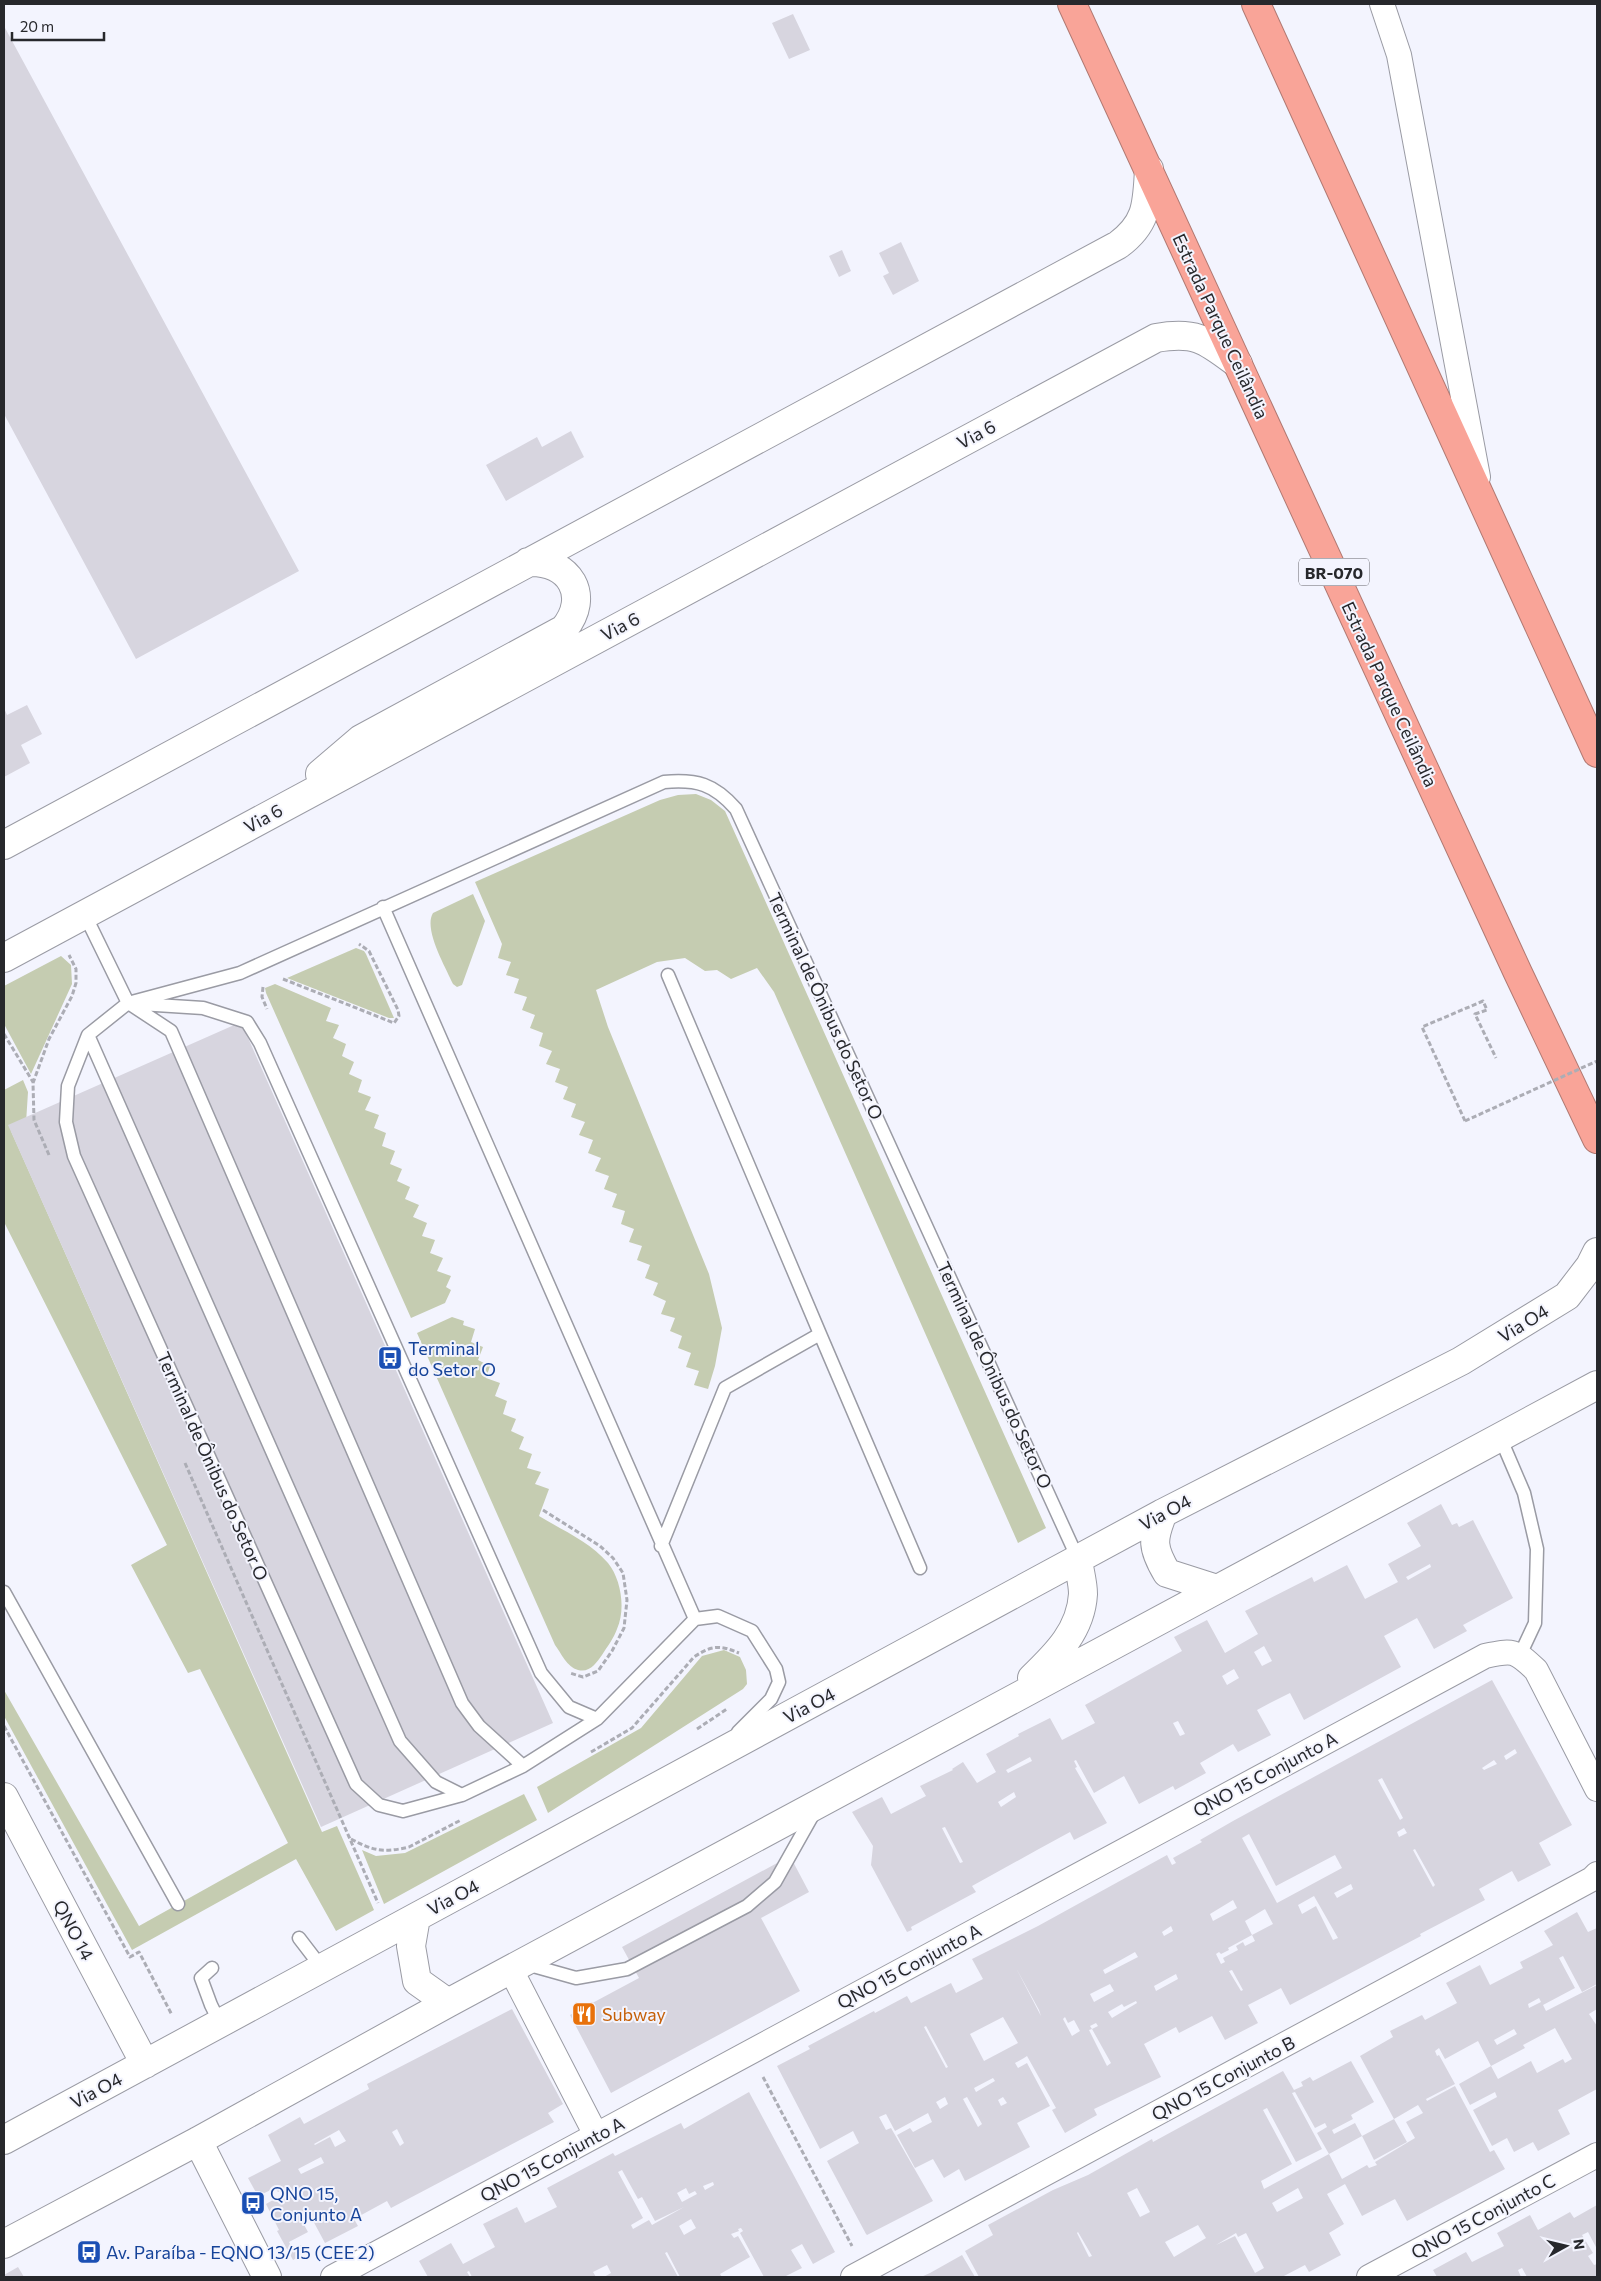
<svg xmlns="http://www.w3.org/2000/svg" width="1601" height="2281" viewBox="0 0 1601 2281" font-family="Commissioner,sans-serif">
	<rect width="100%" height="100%" fill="#f3f4fe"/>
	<path fill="#c5ccb1" d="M696,794L711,800L725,811L1046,1528L1018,1543L774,992L757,968L731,979L717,970L705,971L685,958L657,962L596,990L608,1027L709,1274L722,1328L715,1366L708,1389L694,1385L699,1371L686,1367L691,1353L678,1348L682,1336L670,1331L675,1318L661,1314L666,1301L653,1295L658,1283L645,1278L650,1265L637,1260L642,1246L629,1242L634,1229L621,1224L625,1211L612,1207L617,1194L604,1189L609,1176L595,1171L601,1158L588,1153L593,1140L579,1135L585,1122L571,1117L576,1104L563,1099L568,1087L555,1082L560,1069L546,1064L552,1051L539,1046L543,1033L530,1028L535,1015L522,1010L527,997L514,993L519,979L506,975L511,962L498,958L502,944L475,882L660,800L678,795Z
		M473,894L485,921L462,985L457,987L453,984C446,968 423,929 433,913Z
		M356,948L364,951L366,954L394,1018H389L287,978Z
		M61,956L71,965L72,984L31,1074L4,1024V986Z
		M275,984L331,1008L326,1021L339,1025L333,1038L346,1044L342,1056L354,1062L349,1074L362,1080L358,1092L371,1097L365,1110L379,1115L374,1128L386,1133L382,1146L395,1151L390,1164L402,1169L397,1181L410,1187L405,1199L419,1205L413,1217L427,1223L422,1236L435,1240L430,1253L443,1258L437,1271L451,1276L446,1287L451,1290L445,1303L411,1318L266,993L265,988Z
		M23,1080L28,1092L26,1123L11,1131L322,1832L337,1826L374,1910L336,1931L296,1859L132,1950L4,1716V1690L139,1926L288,1843L200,1669L188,1673L131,1565L167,1545L4,1222V1090Z
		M452,1317L464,1321L463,1325L475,1329L471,1342L483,1347L478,1360L490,1366L486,1378L500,1383L495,1396L507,1401L503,1414L516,1419L511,1431L524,1437L519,1449L532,1454L527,1468L541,1472L535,1484L549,1489L539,1516C562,1530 590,1542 608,1563C621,1579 626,1609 617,1629C614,1638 607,1647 602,1655C596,1663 590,1673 578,1670C567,1667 561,1653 555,1645L417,1333Z
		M724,1650L740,1657L746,1670L747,1684L743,1689L548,1813L537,1787L641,1728L702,1656Z
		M524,1794L537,1820L384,1904L362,1850L376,1856L405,1853Z"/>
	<path fill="#d7d5df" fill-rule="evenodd" d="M793,14L810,50L789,59L772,23Z
		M4,26L299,571L136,659L4,414Z
		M901,242L919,281L893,295L883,276L889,273L879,253Z
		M842,250L851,271L839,277L829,256Z
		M571,431L584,457L506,501L486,465L537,437L542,447Z
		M27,705L42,734L21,745L30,763L4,777V708L7,715Z
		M241,1022L553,1723L321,1827L8,1125Z
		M1441,1504L1452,1525L1457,1523L1459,1527L1473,1520L1513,1598L1463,1625L1467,1631L1434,1649L1417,1618L1384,1636L1401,1667L1304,1720L1290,1693L1270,1703L1257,1710L1271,1735L1238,1752L1233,1744L1200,1763L1206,1773L1175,1790L1173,1786L1139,1804L1124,1776L1094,1793L1076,1760L1074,1761L1077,1767L1075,1768L1107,1823L1074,1840L1070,1832L1037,1850L972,1886L976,1892L911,1927L912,1930L907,1932L871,1865L873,1846L852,1812L882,1797L891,1814L926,1796L920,1786L953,1770L952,1769L963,1762L977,1783L996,1772L986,1754L1019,1736L1018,1734L1050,1718L1062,1740L1095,1723L1085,1705L1182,1651L1174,1637L1207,1620L1225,1653L1258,1634L1245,1611L1312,1577L1314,1582L1347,1565L1365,1599L1398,1582L1388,1564L1421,1546L1407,1523ZM1430,1564L1431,1567L1408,1580L1406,1577ZM1264,1646L1272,1661L1262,1666L1254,1652ZM1234,1669L1239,1678L1227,1685L1222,1676ZM1178,1721L1185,1734L1180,1736L1173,1723ZM1030,1757L1032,1761L1008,1773L1006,1770ZM1014,1792L1016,1797L1001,1807L998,1802ZM945,1827L963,1862L960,1863L942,1828Z
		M1492,1680L1572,1825L1539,1843L1551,1865L1518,1882L1512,1871L1479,1889L1485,1900L1420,1934L1421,1936L1290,2005L1281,1988L1248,2005L1258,2023L1225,2040L1212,2016L1179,2033L1176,2027L1144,2044L1161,2077L1094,2109L1097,2115L1065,2133L1052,2110L1056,2108L1027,2056L1024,2058L1015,2063L1018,2068L1027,2063L1050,2106L1017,2123L1030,2147L965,2181L959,2169L944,2178L933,2159L915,2168L897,2135L910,2128L913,2132L932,2122L928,2113L895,2131L886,2114L879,2117L886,2130L891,2128L933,2201L867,2235L866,2234L827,2161L859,2143L853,2131L820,2149L777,2066L810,2049L808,2046L874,2011L875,2013L907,1996L911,2003L951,1983L956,1993L983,1979L972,1959L1038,1926L1167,1855L1172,1865L1176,1863L1173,1858L1202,1842L1200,1840L1233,1821ZM1515,1749L1517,1753L1506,1760L1504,1756ZM1494,1760L1497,1764L1484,1770L1482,1768ZM1382,1778L1403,1818L1400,1820L1378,1780ZM1404,1828L1407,1833L1399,1837L1397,1832ZM1249,1834L1276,1886L1335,1855L1342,1868L1277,1903L1242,1838ZM1415,1849L1435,1885L1433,1887L1413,1850ZM1351,1884L1353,1889L1337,1898L1334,1893ZM1314,1896L1338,1938L1333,1940L1316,1906L1302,1914L1298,1905ZM1233,1900L1237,1908L1213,1921L1210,1914ZM1265,1909L1273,1924L1252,1935L1255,1941L1245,1946L1243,1942L1236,1946L1238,1950L1223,1958L1225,1962L1221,1964L1216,1954L1219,1952L1221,1954L1229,1950L1228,1948L1252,1935L1245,1921ZM1171,1926L1173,1931L1164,1936L1162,1932ZM1135,1952L1138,1957L1105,1974L1103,1970ZM1016,1968L1039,2010L1041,2016ZM1232,1970L1243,1990L1241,1991L1229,1971ZM1176,1974L1178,1979L1156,1991L1154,1986ZM1110,1984L1114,1991L1094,2002L1090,1994ZM1136,2001L1137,2003L1112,2018L1108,2012L1122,2004L1124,2007ZM1003,2017L1018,2043L984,2061L970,2034ZM1065,2017L1068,2023L1074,2020L1080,2031L1072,2036L1063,2019ZM1096,2023L1098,2026L1092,2029L1111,2063L1107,2066L1089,2030L1092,2029L1090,2026ZM926,2026L948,2067L946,2068L924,2027ZM993,2078L995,2081L976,2092L974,2088ZM945,2097L948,2104L940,2109L936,2102ZM967,2097L982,2124L978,2127L963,2099ZM1003,2097L1007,2103L1001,2106L998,2100Z
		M790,1856L809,1892L761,1918L800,1991L611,2093L570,2015L639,1978L622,1947Z
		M1577,1912L1588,1932L1597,1928V1984L1582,1992L1563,1956L1559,1958L1575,1988L1543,2005L1546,2011L1597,1985V2009L1589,2014L1597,2026V2089L1558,2110L1570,2134L1538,2151L1533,2142L1514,2152L1507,2138L1492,2146L1473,2110L1497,2097L1495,2092L1470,2105L1459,2084L1491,2066L1498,2079L1531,2061L1537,2073L1563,2059L1565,2063L1572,2059L1555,2028L1523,2045L1525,2048L1491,2066L1478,2041L1445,2059L1439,2048L1435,2051L1437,2056L1439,2055L1455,2084L1426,2099L1427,2101L1455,2086L1490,2152L1494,2150L1505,2169L1407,2221L1395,2199L1362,2216L1345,2184L1338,2188L1327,2194L1344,2224L1329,2233L1341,2255L1309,2272L1305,2265L1282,2277H979L965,2251L993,2235L988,2225L1053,2190L1088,2175L1152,2139L1153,2142L1283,2071L1294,2090L1303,2086L1301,2082L1310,2077L1313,2081L1351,2061L1374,2102L1351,2115L1353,2119L1332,2130L1334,2134L1355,2123L1362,2136L1394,2119L1407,2142L1374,2160L1362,2136L1329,2154L1317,2133L1327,2127L1325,2123L1315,2128L1295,2092L1292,2093L1322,2149L1296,2162L1267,2108L1263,2110L1292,2164L1261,2181L1264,2189L1329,2154L1342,2179L1367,2165L1369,2168L1377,2165L1375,2162L1415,2138L1406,2122L1423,2113L1418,2105L1394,2119L1360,2056L1393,2037L1390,2031L1422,2015L1425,2020L1457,2003L1446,1983L1480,1965L1490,1985L1523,1968L1520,1962L1553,1945L1544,1931ZM1539,1998L1541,2002L1529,2008L1528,2004ZM1514,2029L1517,2034L1497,2045L1494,2040ZM1137,2188L1150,2212L1140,2217L1127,2193ZM1298,2188L1303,2198L1277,2212L1272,2203ZM1198,2225L1206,2238L1174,2257L1165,2242ZM1078,2232L1092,2256L1089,2257L1077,2233ZM1236,2233L1238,2237L1246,2233L1264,2268L1255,2273L1235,2236L1216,2245Z
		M512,2009L563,2104L548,2113L554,2122L391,2208L387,2201L354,2219L358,2226L325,2243L311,2217L302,2221L308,2232L289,2242L293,2249L301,2245L306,2253L293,2260L277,2231L279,2230L266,2204L287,2192L285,2188L278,2192L275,2188L258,2196L248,2178L281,2161L268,2135L300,2117L304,2124L369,2089L367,2084ZM397,2129L404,2143L400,2146L392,2132ZM339,2130L346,2141L335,2147L330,2137L315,2145L314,2144ZM321,2157L324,2163L301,2174L298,2169Z
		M749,2092L835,2252L813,2264L802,2244L791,2250L802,2268L784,2277H764L740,2233L743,2231L741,2228L738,2229L739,2231L731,2234L734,2238L738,2236L750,2257L720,2274L722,2277H680L667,2252L665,2253L678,2277H604L611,2273L607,2265L593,2272L596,2277H472L469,2271L467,2272L470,2277H428L419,2261L451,2243L463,2264L495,2247L483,2224L517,2207L525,2223L557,2207L547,2188L613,2153L615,2156L681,2123L684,2129ZM622,2170L638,2199L642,2197L655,2221L684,2207L652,2225L649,2220L633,2229L631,2225L643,2218L618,2172ZM713,2182L714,2185L705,2190L703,2186ZM686,2188L689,2194L695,2191L697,2194L682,2202L677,2193ZM691,2219L696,2228L684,2235L679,2226Z
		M261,2201L265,2209L259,2212L255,2204Z
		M1597,2205V2249L1588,2232L1582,2235L1593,2253L1588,2256L1594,2265L1597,2264V2277H1527L1522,2268L1518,2270L1521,2277H1437L1433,2270L1466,2252L1472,2262L1504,2246L1497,2233L1530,2215L1538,2230L1570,2212L1574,2218Z
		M962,2255L975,2277H921L930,2273Z
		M18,2267L24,2277H4V2275Z"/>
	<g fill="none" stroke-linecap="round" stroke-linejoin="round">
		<defs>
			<path id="service" d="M383,907L695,1619
				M85,915L128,1003L88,1035L68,1086L66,1122L74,1156L356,1784L379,1805L403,1811L462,1795L523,1766L597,1719L695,1619L718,1616L752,1631L776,1669L779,1682L771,1699L738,1732
				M668,975L820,1334
				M128,1003L240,973L664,782C697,779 714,784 736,809L1078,1559
				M130,1004L171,1031L462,1703L479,1726L523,1766
				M140,1004L203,1008L247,1022L260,1043L541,1673L569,1707L597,1719
				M88,1035L400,1741L436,1782L462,1795
				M1500,1437L1524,1493L1537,1549L1535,1623L1520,1655
				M661,1546L725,1388L820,1334L920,1568
				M4,1592L178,1904
				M299,1938L322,1968
				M526,1964L576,1978L627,1969L747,1906L775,1882L815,1811
				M212,1968L201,1978L211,2005L220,2023"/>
			<path id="minor" d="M1382,4L1399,55L1478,477
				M511,1970L596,2135
				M333,2277L1485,1656C1513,1650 1515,1650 1536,1670L1597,1789
				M853,2277L1592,1879L1597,1874
				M1369,2277L1597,2155"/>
			<path id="secondary" d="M320,774L361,739L564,629C591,596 570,560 528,562
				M4,845L1118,245C1148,223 1147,203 1149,169
				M4,958L1156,338C1197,331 1206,340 1238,364
				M1163,1513C1152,1540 1152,1548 1167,1573L1217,1589
				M1032,1678C1057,1654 1081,1630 1083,1594C1083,1582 1079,1570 1078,1559
				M4,1797L145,2064
				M416,1917L411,1946L417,1981L448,2003
				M4,2140L1163,1513L1461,1361L1567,1296L1590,1266L1597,1252
				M198,2141L267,2277
				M4,2244L198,2141L448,2003L1597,1385"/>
			<path id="motorway" d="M1072,4L1518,973L1597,1139
				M1256,4L1597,753"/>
		</defs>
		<use href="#service" stroke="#9a9ba4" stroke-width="15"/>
		<use href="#minor" stroke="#9a9ba4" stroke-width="26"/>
		<use href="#secondary" stroke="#9a9ba4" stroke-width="30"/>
		<use href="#motorway" stroke="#b07972" stroke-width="30"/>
		<path stroke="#acadb5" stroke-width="3" stroke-dasharray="5 2.5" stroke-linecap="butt" d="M283,979L394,1023L399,1016L398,1010L369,951L359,944
			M263,987L262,997L267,1009
			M4,1034L33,1082
			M1465,1121L1422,1027L1483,1001L1487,1010L1475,1014L1496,1058
			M49,1155L34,1120L33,1083L49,1039L72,996L76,983V969L69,955
			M185,1463L378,1903
			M543,1510L600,1546L613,1558L623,1573L627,1600L624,1628L612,1651L598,1671L583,1677L570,1673
			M4,1726L130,1957L139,1952L172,2015
			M697,1729L727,1709
			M591,1752L632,1728L694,1657C712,1645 720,1645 739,1653
			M351,1839C373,1851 384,1853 409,1847L461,1820
			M763,2077L852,2246"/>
		<use href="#service" stroke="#fff" stroke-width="12"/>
		<use href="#minor" stroke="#fff" stroke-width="24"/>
		<use href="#secondary" stroke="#fff" stroke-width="28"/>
		<use href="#motorway" stroke="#f9a498" stroke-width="28"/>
		<path stroke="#acadb5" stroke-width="3" stroke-dasharray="5 2.5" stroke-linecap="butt" d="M1465,1121L1597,1061"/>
	</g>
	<defs>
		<symbol id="bus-square" viewBox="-11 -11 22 22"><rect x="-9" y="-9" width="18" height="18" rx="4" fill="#1a4fb4" stroke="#f3f4fe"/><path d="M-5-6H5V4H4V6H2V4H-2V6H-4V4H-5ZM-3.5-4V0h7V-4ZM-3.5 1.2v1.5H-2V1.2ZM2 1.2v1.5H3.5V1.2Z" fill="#fff"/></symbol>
		<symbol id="restaurant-square" viewBox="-11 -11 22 22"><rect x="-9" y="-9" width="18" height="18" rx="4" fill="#e8710a" stroke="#f3f4fe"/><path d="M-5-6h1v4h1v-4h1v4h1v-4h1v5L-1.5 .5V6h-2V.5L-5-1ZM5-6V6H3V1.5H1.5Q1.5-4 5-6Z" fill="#fff"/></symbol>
	</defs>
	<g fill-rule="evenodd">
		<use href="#bus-square" x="376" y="1344" width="28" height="28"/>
		<use href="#restaurant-square" x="570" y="2000" width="28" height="28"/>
		<use href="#bus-square" x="239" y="2189" width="28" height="28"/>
		<use href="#bus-square" x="75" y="2238" width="28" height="28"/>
	</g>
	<g text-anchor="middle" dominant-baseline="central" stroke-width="4" stroke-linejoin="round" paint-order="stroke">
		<rect fill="#f3f4fe" stroke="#64656b" stroke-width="1" x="1299" y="558.5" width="70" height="27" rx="4"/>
		<g font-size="16" font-weight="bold" fill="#27282c">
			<text x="1334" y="572">BR-070</text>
		</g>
		<g font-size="18" fill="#27282c" stroke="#f3f4fe">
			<text transform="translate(1221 326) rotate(65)">Estrada Parque Ceilândia</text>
			<text transform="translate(976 434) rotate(-28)">Via 6</text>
			<text transform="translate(620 626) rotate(-28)">Via 6</text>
			<text transform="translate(1390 694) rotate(65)">Estrada Parque Ceilândia</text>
			<text transform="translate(263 818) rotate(-29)">Via 6</text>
			<text transform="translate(826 1006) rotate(65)">Terminal de Ônibus do Setor O</text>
			<text transform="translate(1523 1323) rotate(-31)">Via O4</text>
			<text transform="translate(995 1375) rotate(65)">Terminal de Ônibus do Setor O</text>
			<text transform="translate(213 1466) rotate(66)">Terminal de Ônibus do Setor O</text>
			<text transform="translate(1165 1512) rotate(-28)">Via O4</text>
			<text transform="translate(809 1705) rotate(-28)">Via O4</text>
			<text transform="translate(1265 1774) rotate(-28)">QNO 15 Conjunto A</text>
			<text transform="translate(453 1897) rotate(-28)">Via O4</text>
			<text transform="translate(74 1930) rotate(62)">QNO 14</text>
			<text transform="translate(909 1966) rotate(-28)">QNO 15 Conjunto A</text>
			<text transform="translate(1223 2078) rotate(-28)">QNO 15 Conjunto B</text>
			<text transform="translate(96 2090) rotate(-28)">Via O4</text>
			<text transform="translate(552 2159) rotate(-28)">QNO 15 Conjunto A</text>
			<text transform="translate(1483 2216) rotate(-28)">QNO 15 Conjunto C</text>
		</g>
		<g font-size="18" fill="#164399" stroke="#f3f4fe" text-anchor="start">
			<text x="408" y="1348">Terminal<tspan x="408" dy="21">do Setor O</tspan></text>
			<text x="270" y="2193">QNO 15,<tspan x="270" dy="21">Conjunto A</tspan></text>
			<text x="106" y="2252">Av. Paraíba - EQNO 13/15 (CEE 2)</text>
		</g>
		<g font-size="18" fill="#c56008" stroke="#f3f4fe" text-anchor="start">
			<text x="602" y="2014">Subway</text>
		</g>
	</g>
	<rect width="1601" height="2281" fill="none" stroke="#27282c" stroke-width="10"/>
	<g transform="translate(1566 2246) rotate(82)" stroke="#f3f4fe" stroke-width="4" paint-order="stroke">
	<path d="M0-4L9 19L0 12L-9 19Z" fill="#27282c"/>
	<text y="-8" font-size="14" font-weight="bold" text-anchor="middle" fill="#27282c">N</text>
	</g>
	<path d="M12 32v8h92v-8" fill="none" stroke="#27282c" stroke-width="2.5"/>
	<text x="20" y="32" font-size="15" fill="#27282c" stroke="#f3f4fe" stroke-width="4" paint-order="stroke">20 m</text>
</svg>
